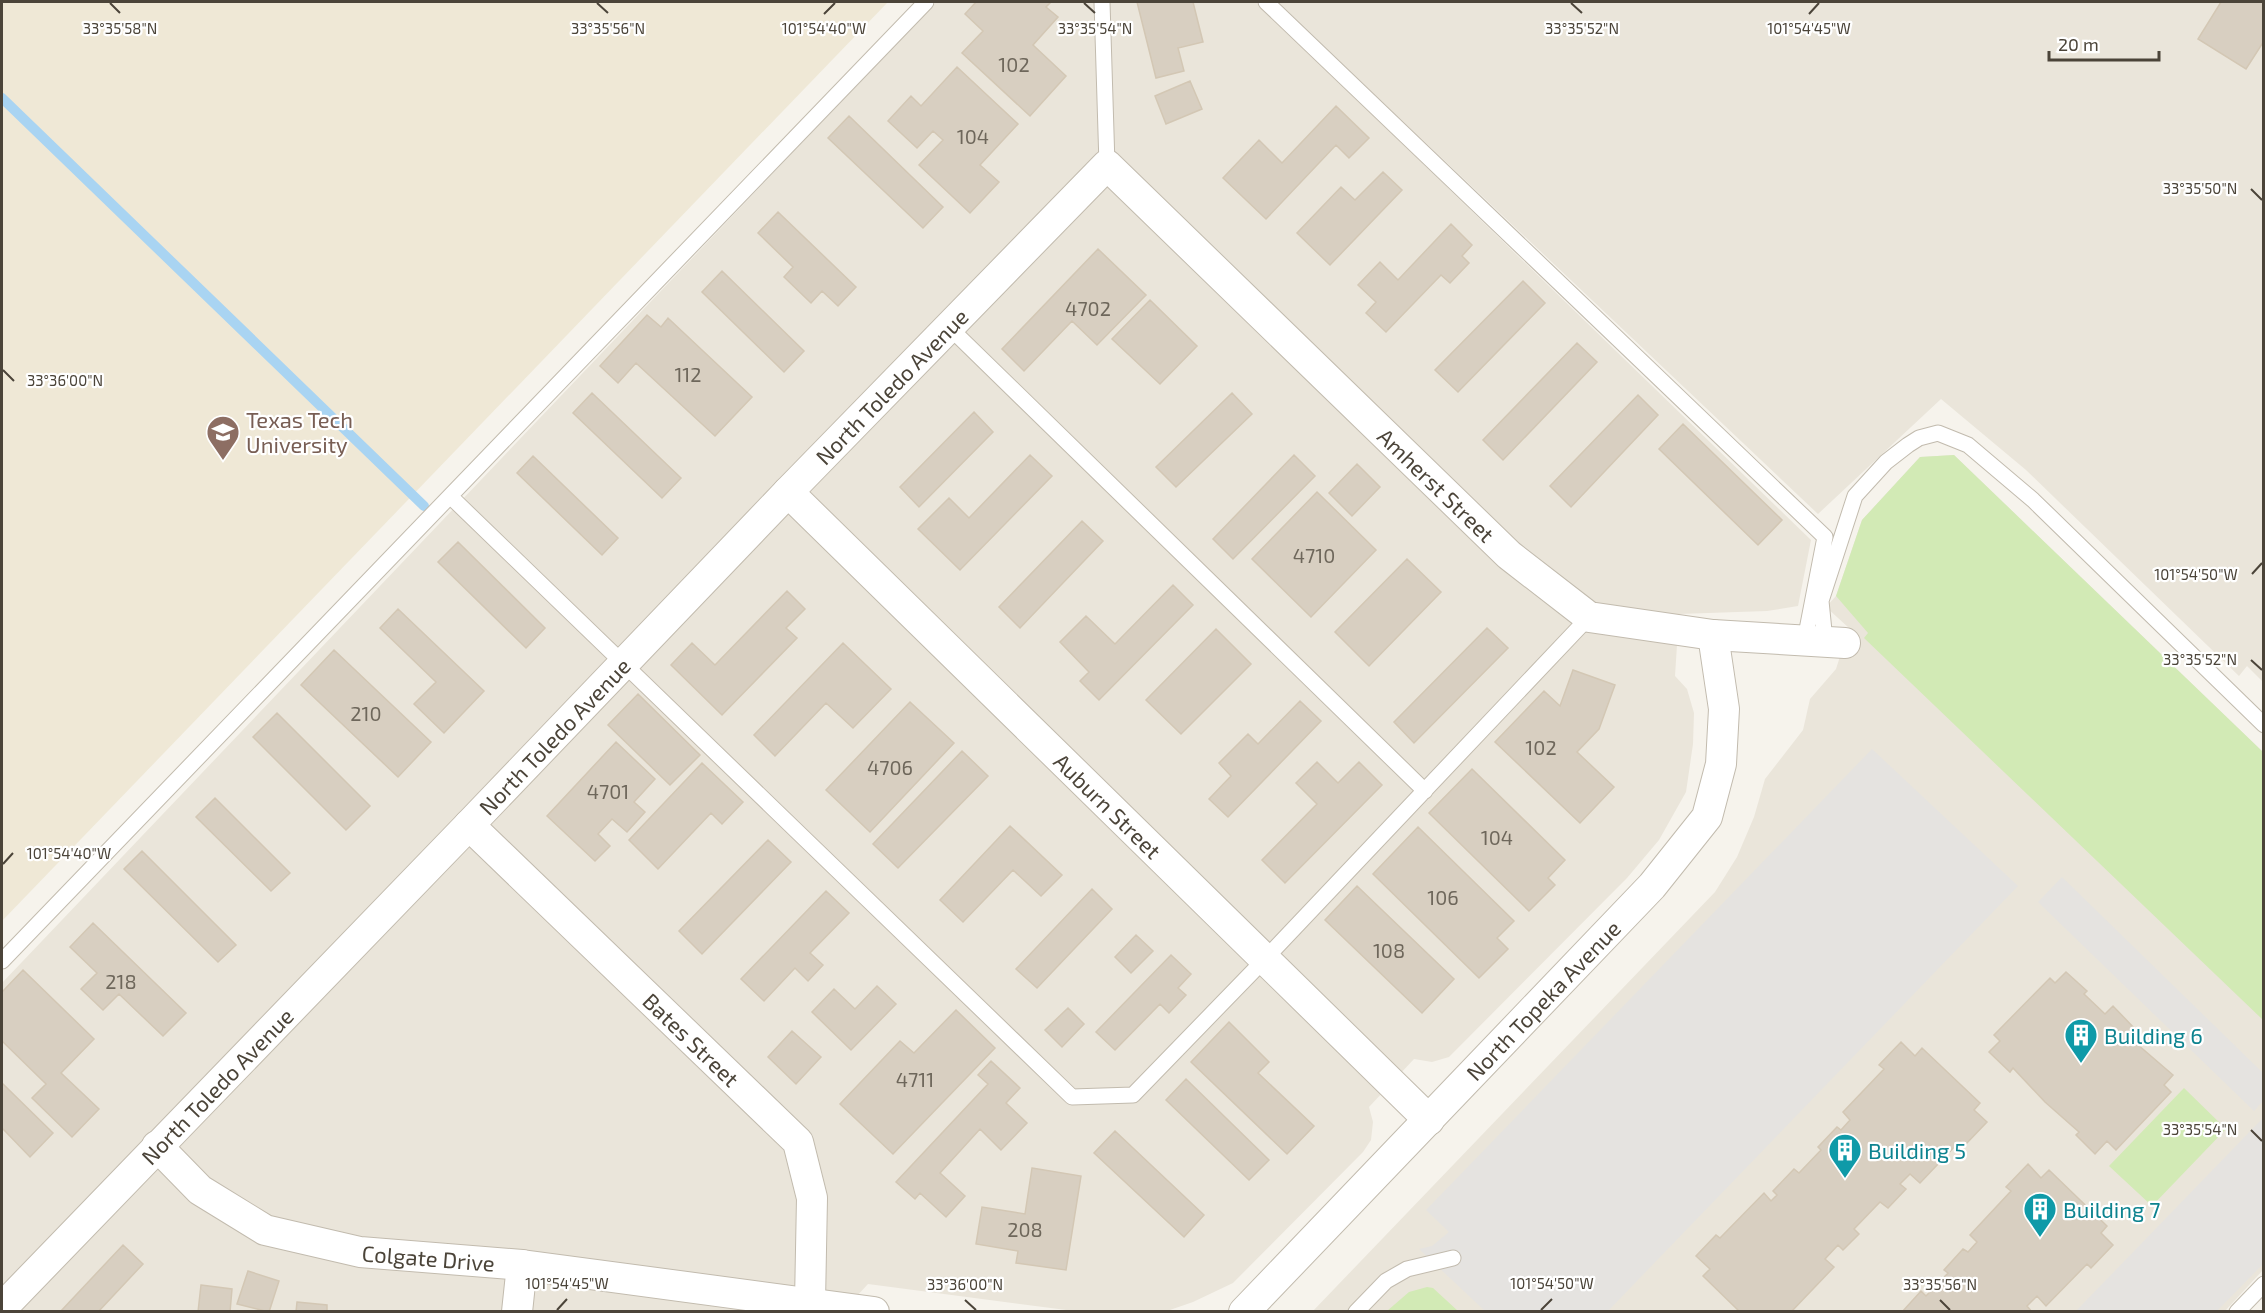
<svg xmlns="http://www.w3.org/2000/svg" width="2265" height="1313" viewBox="0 0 2265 1313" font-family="'Exo 2',sans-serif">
	<rect width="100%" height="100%" fill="#f6f3ec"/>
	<path fill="#eae5da" d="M936,2H1256L1811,540L1798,606L1767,611L1679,614L1675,676L1687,689L1694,713L1693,744L1686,792L1659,840L1627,878L1449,1057L1432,1062L1414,1059L1369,1107L1373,1122L1371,1140L1363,1152L1233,1283L1193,1302L1167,1311H1074L868,1284L842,1312L2,1311V983Z
		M1277,2H2263V682L2247,666L2239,676L2026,470L1941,399L1818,514Z
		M1954,455L2263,752V1270L2225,1311L1312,1312L1715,892L1737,857L1754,817L1765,779L1803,730L1810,699L1836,669L1849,628L1826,607L1836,596L1862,520L1920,457Z"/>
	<path fill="#efe8d6" d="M2,2H888L2,921Z"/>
	<path fill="#d2eab5" d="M1954,455L2263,752V1020L1864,638L1868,633L1836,596L1862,520L1920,457Z
		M2184,1088L2226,1129L2152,1206L2109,1166Z
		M1427,1287L1433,1288L1458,1311H1387L1409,1292Z"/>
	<path fill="#e5e3e0" d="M1872,749L2018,886L1608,1311H1485L1419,1249L1432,1246L1449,1232L1426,1210Z
		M2062,877L2263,1073V1101L2254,1111L2038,902Z
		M2263,1118V1264L2217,1311H2076Z"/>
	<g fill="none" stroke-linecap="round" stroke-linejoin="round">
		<path stroke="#a9d4f2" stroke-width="10" d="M2,98L424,506"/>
	</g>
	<path fill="#d8cfc1" stroke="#d3c7b4" stroke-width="1.5" d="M976,2H1051L1046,7L1058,17L1033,45L1066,76L1030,116L962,53L983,31L965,14Z
		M1137,2H1193L1203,42L1178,48L1184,71L1156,78Z
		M2221,2H2264V41L2246,69L2198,39Z
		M957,67L1018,124L980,165L999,182L970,213L919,165L943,140L933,131L917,148L888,121L911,96L921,106Z
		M1190,81L1202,109L1166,124L1155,96Z
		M1336,106L1369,138L1349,158L1336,145L1266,219L1223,178L1259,140L1282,163Z
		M849,116L943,207L923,228L828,138Z
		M1383,172L1402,190L1330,265L1297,233L1341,187L1355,200Z
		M778,212L856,287L838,306L822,291L811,303L784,277L793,267L758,233Z
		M1451,224L1472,245L1462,256L1469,263L1450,283L1441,275L1386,332L1366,313L1376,302L1358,285L1380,262L1398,280Z
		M1098,249L1146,295L1097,345L1072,321L1024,371L1002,349Z
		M722,271L804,351L784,372L702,292Z
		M1523,281L1545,303L1458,392L1435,370Z
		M1150,300L1197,346L1160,384L1112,339Z
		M647,315L661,327L668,318L752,397L715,436L636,363L618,383L600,366Z
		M1577,343L1597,362L1503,460L1483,440Z
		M592,393L681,478L662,498L573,413Z
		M1232,393L1252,414L1176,487L1156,467Z
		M1638,395L1658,415L1571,507L1550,486Z
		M974,412L993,432L919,507L900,487Z
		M1683,424L1782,520L1758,545L1659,449Z
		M1030,455L1052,476L960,570L918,529L949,498L969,518Z
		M1294,455L1315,476L1233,559L1213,539Z
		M533,456L618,538L602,555L517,473Z
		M1357,464L1380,487L1352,516L1329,493Z
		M1317,492L1376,550L1311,617L1252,559Z
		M1082,521L1103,541L1020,628L999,607Z
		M458,542L545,628L526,648L438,562Z
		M1407,559L1441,592L1369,666L1335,632Z
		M1173,585L1193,605L1099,700L1080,681L1089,672L1060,642L1086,616L1115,644Z
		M787,591L805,609L786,628L797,638L722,715L671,665L692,643L715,665Z
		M398,609L484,691L444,733L414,704L436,682L380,628Z
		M1487,628L1508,648L1414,743L1394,722Z
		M1216,629L1251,664L1181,734L1146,700Z
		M843,643L891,689L853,728L826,703L775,756L754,735Z
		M334,650L431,742L398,777L301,685Z
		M1573,670L1615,685L1599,729L1577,752L1614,787L1580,823L1495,742L1544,691L1560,706Z
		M638,694L700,755L670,785L608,725Z
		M1300,701L1321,721L1228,817L1209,799L1231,776L1219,763L1248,734L1258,744Z
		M910,702L954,743L870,832L826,790Z
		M277,713L370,806L346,830L253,737Z
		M616,742L655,779L634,802L645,812L627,832L612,819L598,834L610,846L595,861L547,816Z
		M962,751L988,776L898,868L873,844Z
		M1317,762L1338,783L1359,762L1382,785L1285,883L1262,860L1317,804L1296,783Z
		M702,763L743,802L722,824L711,813L658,869L629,840Z
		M1472,769L1565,860L1548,878L1555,885L1529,911L1429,813Z
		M215,798L290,873L271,891L196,817Z
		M1010,826L1062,875L1041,896L1013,870L963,922L940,900Z
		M1418,827L1514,921L1497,938L1508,949L1479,978L1373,874Z
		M768,840L791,862L702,954L679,931Z
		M142,851L236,945L218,962L124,869Z
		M1357,886L1454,979L1422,1013L1325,920Z
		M1092,889L1112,909L1037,988L1016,969Z
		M826,891L849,913L810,953L823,965L808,981L795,968L764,1001L741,979Z
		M93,923L186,1013L163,1036L119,994L103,1010L81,989L97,973L70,947Z
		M1136,935L1153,951L1131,973L1115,957Z
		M1171,955L1191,974L1178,988L1186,995L1169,1013L1160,1004L1115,1050L1096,1032Z
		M23,970L94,1039L61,1073L99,1109L72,1137L32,1098L46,1084L2,1041V992Z
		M2066,972L2087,991L2084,994L2105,1014L2113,1006L2137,1031L2130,1038L2173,1075L2164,1085L2171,1092L2116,1150L2107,1141L2095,1154L2076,1135L2079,1132L2045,1102L2013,1068L2010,1072L1989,1052L2000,1041L1994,1035L2050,978L2055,983Z
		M877,986L896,1004L851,1050L812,1012L834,989L855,1009Z
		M1068,1008L1084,1024L1062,1047L1045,1030Z
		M956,1010L995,1048L893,1154L840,1104L900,1041L914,1053Z
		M1229,1022L1269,1062L1258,1073L1314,1126L1287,1154L1191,1062Z
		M792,1031L821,1057L796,1084L768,1057Z
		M1901,1042L1915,1056L1922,1048L1980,1103L1974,1110L1987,1122L1965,1145L1960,1141L1920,1183L1910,1174L1900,1184L1906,1189L1888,1208L1880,1202L1854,1229L1859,1234L1843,1250L1838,1245L1825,1259L1834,1267L1791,1312H1740L1703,1276L1710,1269L1696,1256L1716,1235L1720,1238L1764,1193L1771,1201L1777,1195L1773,1191L1794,1169L1799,1173L1821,1150L1818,1147L1837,1127L1841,1130L1850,1120L1843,1112L1884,1069L1879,1065Z
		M991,1061L1020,1088L1006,1103L1027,1123L1001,1150L980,1129L940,1173L965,1196L946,1217L920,1193L915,1199L896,1182L988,1084L978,1075Z
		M1186,1079L1269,1160L1249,1180L1166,1100Z
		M2,1083L53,1133L30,1157L2,1128Z
		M1115,1131L1204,1215L1184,1237L1094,1153Z
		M2028,1164L2041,1178L2049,1170L2107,1226L2101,1233L2113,1245L2091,1268L2087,1264L2046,1306L2037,1296L2027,1306L2032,1312H1902L1921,1291L1926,1296L1948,1273L1944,1270L1963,1249L1968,1252L1977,1242L1970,1235L2011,1191L2006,1187Z
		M1032,1168L1081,1176L1066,1270L1016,1263L1018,1251L976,1244L982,1207L1025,1214Z
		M123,1245L143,1264L98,1312H60Z
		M248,1271L279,1281L269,1312L237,1304Z
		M201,1285L232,1289L230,1312H198Z
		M297,1302L327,1305V1312H296Z"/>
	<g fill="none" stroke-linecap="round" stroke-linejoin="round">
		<defs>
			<path id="service" d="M1102,2L1107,165
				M1266,2L1825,537L1805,640
				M949,327L1425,791
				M450,496L1072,1097L1133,1095L1265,959L1589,617
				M1825,641L1821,601L1855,496L1886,462L1908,445L1919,438L1938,433L1968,445L2033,500L2264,725
				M2,961L926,2
				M1356,1312L1386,1281L1407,1269L1453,1258
				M2237,1312L2264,1284"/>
			<g id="minor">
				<path id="s1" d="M788,492L1429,1120"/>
				<path id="s2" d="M469,825L798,1142L812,1198L810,1302"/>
				<path id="s3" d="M157,1146L200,1190L265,1230L360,1252L522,1265L874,1312"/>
				<path id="s4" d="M2,1308L469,825L788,492L1107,165L1509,555L1589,617L1713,635L1845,643"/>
				<path d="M517,1312L522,1265"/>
				<path id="s5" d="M1244,1312L1652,886L1707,817L1721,764L1724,709L1713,635"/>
			</g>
		</defs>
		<use href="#service" stroke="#c2bbae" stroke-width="17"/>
		<use href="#minor" stroke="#c2bbae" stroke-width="32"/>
		<use href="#service" stroke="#fff" stroke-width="15"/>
		<use href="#minor" stroke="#fff" stroke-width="30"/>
	</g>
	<path fill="none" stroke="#4b4439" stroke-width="2" d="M110,3L120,13M597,3L608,13M1084,3L1095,13M1571,3L1582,13M824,14L835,3M1809,14L1819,3M2251,189L2262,200M3,370L14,381M2252,574L2262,563M2251,660L2262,670M3,864L13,853M2251,1130L2262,1141M965,1300L976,1310M1940,1300L1950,1310M557,1310L567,1299M1541,1310L1552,1299"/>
	<defs>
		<symbol id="university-pin" viewBox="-11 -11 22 30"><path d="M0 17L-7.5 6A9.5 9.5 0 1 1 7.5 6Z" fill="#8d6e63" stroke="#fff"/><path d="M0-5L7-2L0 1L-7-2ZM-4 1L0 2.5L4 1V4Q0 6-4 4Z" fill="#fff"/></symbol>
		<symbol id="building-pin" viewBox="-11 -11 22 30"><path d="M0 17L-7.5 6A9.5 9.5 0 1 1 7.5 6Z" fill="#0f9aa8" stroke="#fff"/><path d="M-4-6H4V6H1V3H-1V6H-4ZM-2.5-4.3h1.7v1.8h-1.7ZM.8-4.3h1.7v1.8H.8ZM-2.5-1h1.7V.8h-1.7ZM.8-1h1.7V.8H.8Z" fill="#fff"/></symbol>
	</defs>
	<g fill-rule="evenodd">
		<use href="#university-pin" x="204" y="413" width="38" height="52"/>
		<use href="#building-pin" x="2062" y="1016" width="38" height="52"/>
		<use href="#building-pin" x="1826" y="1131" width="38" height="52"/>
		<use href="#building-pin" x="2021" y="1190" width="38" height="52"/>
	</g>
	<g text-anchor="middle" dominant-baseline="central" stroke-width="4.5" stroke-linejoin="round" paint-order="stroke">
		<g font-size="20" fill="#6e675b">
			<text x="1014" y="64">102</text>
			<text x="973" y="136">104</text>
			<text x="1088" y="308">4702</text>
			<text x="688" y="374">112</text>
			<text x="1314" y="555">4710</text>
			<text x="366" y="713">210</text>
			<text x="1541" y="747">102</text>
			<text x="890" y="767">4706</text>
			<text x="608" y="791">4701</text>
			<text x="1497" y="837">104</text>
			<text x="1443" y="897">106</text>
			<text x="1389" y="950">108</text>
			<text x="121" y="981">218</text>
			<text x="915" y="1079">4711</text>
			<text x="1025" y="1229">208</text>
		</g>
		<g font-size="22" fill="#4b4439" stroke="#fff">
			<text stroke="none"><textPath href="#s4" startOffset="1281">North Toledo Avenue</textPath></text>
			<text stroke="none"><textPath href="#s4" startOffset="2049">Amherst Street</textPath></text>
			<text stroke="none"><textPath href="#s4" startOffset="795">North Toledo Avenue</textPath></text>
			<text stroke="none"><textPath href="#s1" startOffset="448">Auburn Street</textPath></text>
			<text stroke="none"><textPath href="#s5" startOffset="432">North Topeka Avenue</textPath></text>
			<text stroke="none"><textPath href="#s2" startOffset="309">Bates Street</textPath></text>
			<text stroke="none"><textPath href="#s4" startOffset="309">North Toledo Avenue</textPath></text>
			<text stroke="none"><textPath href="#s3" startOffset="304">Colgate Drive</textPath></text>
		</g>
		<g font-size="22" fill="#785e54" stroke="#fff" text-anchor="start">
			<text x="246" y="419">Texas Tech<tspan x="246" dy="25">University</tspan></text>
		</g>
		<g font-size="22" fill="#0d838f" stroke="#fff" text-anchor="start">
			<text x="2104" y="1035">Building 6</text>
			<text x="1868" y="1150">Building 5</text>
			<text x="2063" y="1209">Building 7</text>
		</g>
	</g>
	<g font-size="15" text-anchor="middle" fill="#4b4439" stroke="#fff" stroke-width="4.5" stroke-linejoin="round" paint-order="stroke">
		<text x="120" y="34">33°35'58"N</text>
		<text x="608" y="34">33°35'56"N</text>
		<text x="1095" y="34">33°35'54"N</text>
		<text x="1582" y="34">33°35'52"N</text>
		<text x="1809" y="34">101°54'45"W</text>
		<text x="824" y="34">101°54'40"W</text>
		<text x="2200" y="194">33°35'50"N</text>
		<text x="65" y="386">33°36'00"N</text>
		<text x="2196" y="580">101°54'50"W</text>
		<text x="2200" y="665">33°35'52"N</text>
		<text x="69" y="859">101°54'40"W</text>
		<text x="2200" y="1135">33°35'54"N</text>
		<text x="567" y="1289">101°54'45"W</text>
		<text x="1552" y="1289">101°54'50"W</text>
		<text x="965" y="1290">33°36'00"N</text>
		<text x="1940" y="1290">33°35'56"N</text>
	</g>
	<rect width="2265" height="1313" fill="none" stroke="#4b4439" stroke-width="6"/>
	<path d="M2049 51v9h110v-9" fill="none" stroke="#4b4439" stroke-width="3"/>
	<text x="2058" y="51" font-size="18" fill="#4b4439" stroke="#ffffff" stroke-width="4.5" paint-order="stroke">20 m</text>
</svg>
